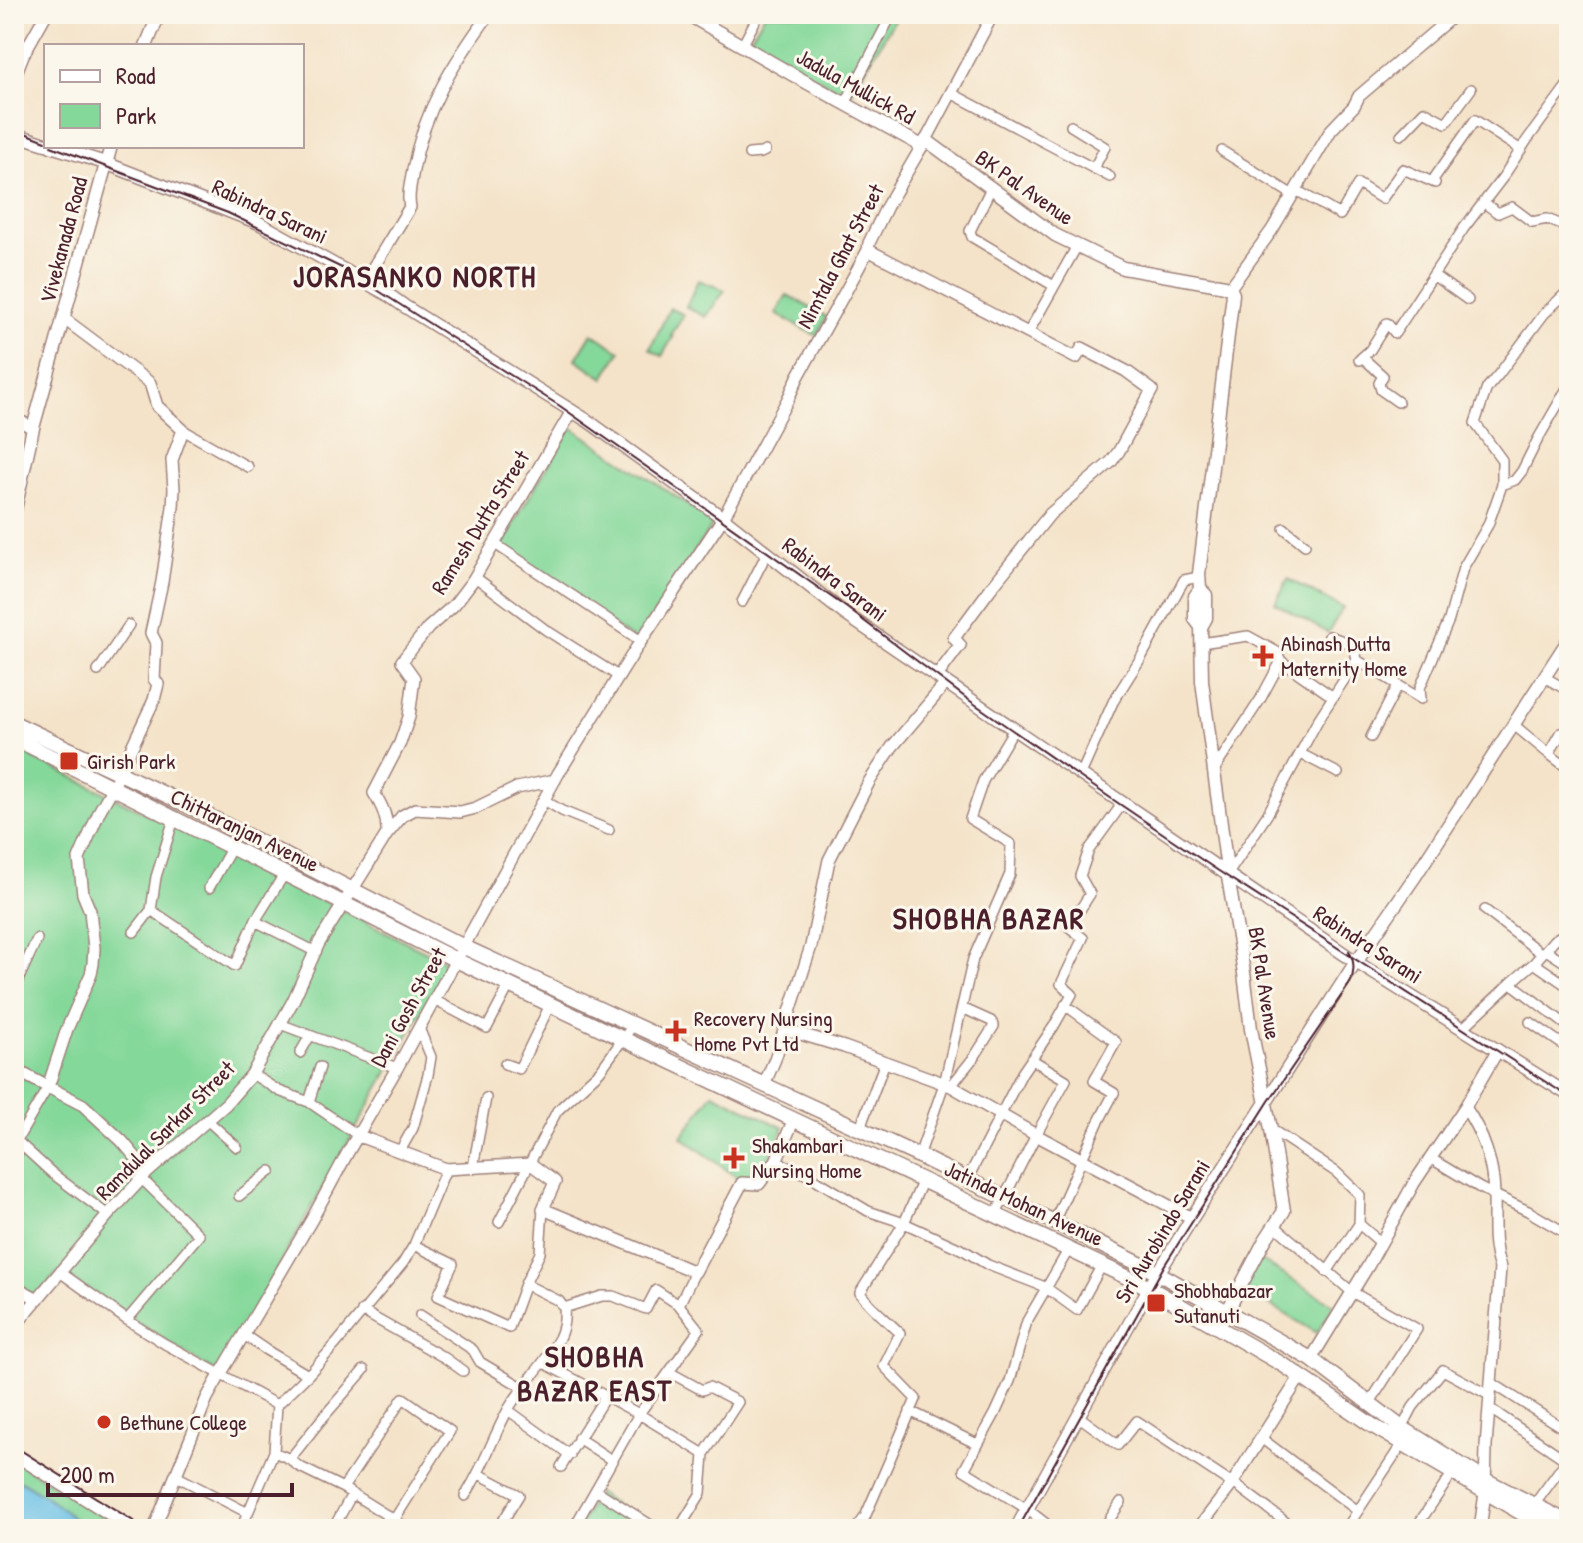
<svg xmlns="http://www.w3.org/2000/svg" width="1583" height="1543" viewBox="0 0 1583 1543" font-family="'Patrick Hand',sans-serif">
	<rect width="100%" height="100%" fill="#fbf7ec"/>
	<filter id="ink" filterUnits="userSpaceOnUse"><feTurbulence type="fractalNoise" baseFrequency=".0125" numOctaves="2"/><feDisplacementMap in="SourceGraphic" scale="16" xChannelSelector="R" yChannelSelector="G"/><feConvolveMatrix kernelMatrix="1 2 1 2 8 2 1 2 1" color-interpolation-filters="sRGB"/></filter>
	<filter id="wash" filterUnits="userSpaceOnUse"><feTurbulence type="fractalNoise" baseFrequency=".006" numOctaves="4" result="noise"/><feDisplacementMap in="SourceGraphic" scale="32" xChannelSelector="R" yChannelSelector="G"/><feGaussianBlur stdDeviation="1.8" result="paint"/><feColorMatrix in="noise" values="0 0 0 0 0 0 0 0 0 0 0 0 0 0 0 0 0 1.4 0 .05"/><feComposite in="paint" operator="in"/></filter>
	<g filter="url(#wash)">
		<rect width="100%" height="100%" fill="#f4e3c9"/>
		<path fill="#84d89a" stroke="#677c62" stroke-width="2" d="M765,14H898L850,95L747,43Z
			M698,280L725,290L706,317L686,307Z
			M787,295L827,317L817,336L776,314Z
			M670,308L684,315L671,335L673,337L662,356L650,349Z
			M592,333L620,351L604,378L576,359Z
			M571,427L714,522L637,642L499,548Z
			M1288,579L1343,608L1328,633L1275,603Z
			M14,748L449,963L218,1374L58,1272L14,1323Z
			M713,1093L784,1128L767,1162L755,1175L738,1178L682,1137Z
			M1260,1260L1334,1305L1317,1333L1242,1288Z
			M14,1460L123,1529H14Z
			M597,1493L652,1529H589L580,1524Z"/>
		<path fill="#69c0e6" stroke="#5a7088" stroke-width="2" d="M14,1477C39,1492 64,1506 82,1529H14Z"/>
	</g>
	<g filter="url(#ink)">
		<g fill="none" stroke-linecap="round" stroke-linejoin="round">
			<defs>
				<path id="minor" d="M742,46L759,14
					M951,93L1110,177
					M845,104L892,14
					M1071,126L1105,147L1094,168
					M1401,135L1424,111L1446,123L1471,89
					M1222,151L1293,195
					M749,154L761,153L765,151
					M1435,177L1475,120L1521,150
					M991,188L970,231L972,237L1054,286
					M1296,190L1340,215L1358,184L1382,199L1403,169L1435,183
					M1483,202L1498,213L1512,207L1532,222L1547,219L1569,228
					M1433,275L1468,300
					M1028,333L1077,246
					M1362,357L1383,376L1379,383L1381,390L1398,402
					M1359,360L1370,350L1387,323L1395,333L1464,228L1503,177L1527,140L1569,83
					M183,430L248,467
					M1502,485L1515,480L1522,471L1538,439L1569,385
					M1284,528L1305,545
					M495,544L641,641
					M475,577L546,630L618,676
					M742,602L767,553
					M1201,643L1248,636L1277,652L1281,661L1333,697
					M1357,660L1421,699
					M98,671L129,625
					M1544,677L1569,691
					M1421,699L1420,688L1449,620L1463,568L1488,525L1502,485V460L1475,423L1487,388L1499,374L1544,314L1569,290
					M1514,725L1549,754L1569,769
					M1371,737L1398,685
					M1301,754L1338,773
					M1549,754L1561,733
					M1214,770L1260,700L1281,661
					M1081,774L1113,702L1142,656L1184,580L1199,577
					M544,800L562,811L609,830
					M1228,874L1267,815L1318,720L1357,660L1354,645L1329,636
					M209,888L232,847
					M151,910L156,877L174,819
					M1485,910L1542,954
					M255,921L316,952
					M134,932L151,910L235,966L255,921L285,873
					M1546,950L1569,965
					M1534,963L1569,987
					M1511,983L1569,1027
					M14,989L37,939
					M434,1000L487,1028L509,986
					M1530,1022L1569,1049
					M280,1024L397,1068
					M1463,1028L1511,983L1534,963L1554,940L1569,931
					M300,1053L310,1036
					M505,1064L519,1069L550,1005
					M252,1074L279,1091L309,1102L359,1136
					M951,1086L975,1056L994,1026L991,1021L962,1008
					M309,1102L320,1067
					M207,1120L237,1147
					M860,1128L885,1062
					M1271,1129L1336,1172L1360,1195L1359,1224L1381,1243
					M17,1141L53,1174L108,1215
					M14,1145L48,1087
					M400,1151L413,1128L428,1075L431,1057L419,1028
					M919,1156L944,1084L973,959L1010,874L1011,844L970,819L983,781L1014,729
					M1430,1158L1480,1188L1528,1211L1569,1235
					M776,1161L810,1176L868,1211L904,1223L965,1251L988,1265L1045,1287L1077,1310L1102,1265
					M473,1167L486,1098
					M967,1180L1022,1073L1054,1026L1072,994L1061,984L1083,938L1069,927L1090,894L1080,876L1089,850L1123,803
					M239,1196L271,1171
					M996,1214L1036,1135L1066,1080L1031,1059
					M499,1222L557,1111L600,1071L633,1025
					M1054,1222L1098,1123L1114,1093L1094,1081L1116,1042L1065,1005
					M1275,1226L1352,1292L1417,1329L1369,1404
					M414,1245L453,1264L438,1296L509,1328L525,1284L540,1253L543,1209
					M60,1272L127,1320L165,1344L277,1405L274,1452L290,1459L298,1466L343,1488L409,1529
					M1327,1272L1359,1224
					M525,1284L559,1301L564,1308
					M564,1308L602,1296H613L646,1309L656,1290L679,1305
					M362,1311L445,1358L463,1371
					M420,1315L473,1350L480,1362L522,1387
					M127,1320L199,1235L142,1179
					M244,1335L266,1350L308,1375
					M544,1363L639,1414L699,1330L679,1305L695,1272
					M669,1372L702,1390L709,1387L738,1402L704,1454L701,1493L679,1529
					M1492,1383L1569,1432
					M277,1405L308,1375L336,1344L403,1263L414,1245L446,1169
					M1489,1408L1566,1460
					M508,1410L570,1455
					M910,1411L977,1444
					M1078,1416L1118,1445L1137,1421L1231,1483
					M1402,1428L1413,1407L1443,1370L1489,1395
					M578,1438L613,1461
					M1261,1438L1358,1511
					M290,1459L320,1421L364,1370
					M561,1467L605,1397
					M479,1474L519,1495L498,1529
					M176,1476L248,1513
					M1232,1482L1295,1529
					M343,1488L403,1398L450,1431L394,1520
					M596,1490L657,1529
					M465,1496C483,1468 493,1437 509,1408C524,1383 545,1364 559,1338C564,1328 565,1319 564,1308
					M1534,1505L1569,1457
					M241,1529L274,1452
					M333,1529L352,1494
					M381,1529L388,1517
					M573,1529L639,1414L704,1454
					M856,1529L865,1517L916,1399L884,1366L900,1333C887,1320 871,1308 860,1293L904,1223L923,1180
					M1053,1529L1027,1509L964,1470L995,1414L1010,1381L1027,1321L1069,1249
					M1103,1529L1121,1502
					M1346,1529L1402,1444
					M1415,1529L1452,1474"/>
				<path id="tertiary" d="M14,78L23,55L46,14
					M926,140L993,14
					M868,250L1076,358L1082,348L1126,371L1152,390L1119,451L1111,462L1050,514L991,588L954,638L960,645L937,676
					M365,281L410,207C407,195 411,183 413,170C424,109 453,64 489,14
					M1230,288L1272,230L1331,130L1354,106L1359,96L1455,14
					M63,318L150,383L157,406L183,430L172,460L174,489L173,507L162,582L151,633L156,643L154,679L158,684L154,700L112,789L100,810L79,859L83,894L90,911L94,948L93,964L91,974L67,1029L48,1087L83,1105L122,1141L148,1172
					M14,418L33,428
					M388,833L402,816L415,809L460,812L476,808L517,788L555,780
					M784,1029L844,1047L951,1086L1036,1135L1192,1218
					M14,1069L48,1087
					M764,1085L775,1059L811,946L829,860L869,782L892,747L946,683
					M1465,1107C1483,1134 1493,1161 1494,1194C1495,1221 1491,1241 1500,1268L1486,1446L1485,1493L1480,1529
					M359,1136L446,1169L531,1164L555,1182L543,1209L695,1272L742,1183L759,1184L776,1161L794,1119
					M14,1286L38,1299
					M14,1327L108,1215L148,1172L226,1104L252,1074L293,1001L319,943L387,834C388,818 382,806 374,793L400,743L409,717L414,678L402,661L428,628L454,605L473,580L572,411
					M1311,1359L1368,1266L1414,1183L1465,1107L1498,1050
					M154,1529L207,1398L220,1375L312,1219L348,1152L397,1068L558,774L637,647L723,518L788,399L798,377L854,276L868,250L869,243L887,206L922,146
					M1198,1529L1230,1487L1300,1377"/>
				<path id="secondary" d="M687,14L795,76L922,146L926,140L1055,235L1123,268L1225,286L1230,288L1233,294L1199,574L1200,589L1195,596V619L1201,627L1202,681L1228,877L1244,973L1251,1029L1271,1129L1284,1211L1265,1240L1219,1327
					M146,46L159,14
					M14,134L46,144
					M51,146L105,163L259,223L387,294L404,306L588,421L723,518L845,614L1356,962L1569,1095
					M14,514L33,428L111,146
					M1200,589L1206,595V618L1201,627
					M14,1454L134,1529
					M1016,1529L1149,1288L1192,1218L1352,968L1416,875L1569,639"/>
				<path id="primary" d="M14,723L185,804L464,947L919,1156L1158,1273L1311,1359L1402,1428L1485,1480L1569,1523
					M14,738L456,960L1148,1287L1285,1366L1373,1426L1549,1529"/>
			</defs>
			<use href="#minor" stroke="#9f817a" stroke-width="12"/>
			<use href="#tertiary" stroke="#9f817a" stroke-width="14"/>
			<use href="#secondary" stroke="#9f817a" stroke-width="15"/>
			<use href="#primary" stroke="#9f817a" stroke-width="17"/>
			<use href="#minor" stroke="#fff" stroke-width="9"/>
			<use href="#tertiary" stroke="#fff" stroke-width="11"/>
			<use href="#secondary" stroke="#fff" stroke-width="12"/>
			<use href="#primary" stroke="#fff" stroke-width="14"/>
			<path stroke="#4a1f2b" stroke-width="2" d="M14,129L46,141
				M51,146L228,213L346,270L488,361L560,406L847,608L966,698L1087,782L1214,868L1569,1097
				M14,1446L146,1529
				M1018,1529L1164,1266L1269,1101L1350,983C1355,972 1355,962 1349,951"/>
		</g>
	</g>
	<g fill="#c8321e" stroke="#fbf7ec" stroke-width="3">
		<path d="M1259 644h8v8h8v8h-8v8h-8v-8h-8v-8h8z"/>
		<rect x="59" y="751" width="20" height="20" rx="4"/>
		<path d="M672 1019h8v8h8v8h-8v8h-8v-8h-8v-8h8z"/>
		<path d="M730 1146h8v8h8v8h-8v8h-8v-8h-8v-8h8z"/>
		<rect x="1146" y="1293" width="20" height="20" rx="4"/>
		<circle cx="104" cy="1422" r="8"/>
	</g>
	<g text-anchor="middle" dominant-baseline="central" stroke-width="6" stroke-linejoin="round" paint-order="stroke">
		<g font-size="22" fill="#4a1f2b" stroke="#fbf7ec">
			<text transform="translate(856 86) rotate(29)">Jadula Mullick Rd</text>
			<text transform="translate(1025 187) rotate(35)">BK Pal Avenue</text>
			<text transform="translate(270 211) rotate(25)">Rabindra Sarani</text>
			<text transform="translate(63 240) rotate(-75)">Vivekanada Road</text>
			<text transform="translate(840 256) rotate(-62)">Nimtala Ghat Street</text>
			<text transform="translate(480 522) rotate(-58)">Ramesh Dutta Street</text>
			<text transform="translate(835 579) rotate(37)">Rabindra Sarani</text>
			<text transform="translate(245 830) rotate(26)">Chittaranjan Avenue</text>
			<text transform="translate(1368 944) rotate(33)">Rabindra Sarani</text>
			<text transform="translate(1265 983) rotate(81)">BK Pal Avenue</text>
			<text transform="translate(408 1007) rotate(-61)">Dani Gosh Street</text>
			<text transform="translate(165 1130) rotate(-45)">Ramdulal Sarkar Street</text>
			<text transform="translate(1024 1203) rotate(25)">Jatinda Mohan Avenue</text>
			<text transform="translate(1162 1231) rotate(-59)">Sri Aurobindo Sarani</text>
		</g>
		<g font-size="22" fill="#4a1f2b" stroke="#fbf7ec" text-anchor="start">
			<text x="1281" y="643">Abinash Dutta<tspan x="1281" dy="25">Maternity Home</tspan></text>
			<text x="87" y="761">Girish Park</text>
			<text x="694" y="1018">Recovery Nursing<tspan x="694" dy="25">Home Pvt Ltd</tspan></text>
			<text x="752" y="1145">Shakambari<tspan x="752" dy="25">Nursing Home</tspan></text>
			<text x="1174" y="1290">Shobhabazar<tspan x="1174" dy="25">Sutanuti</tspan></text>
			<text x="120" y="1422">Bethune College</text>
		</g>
		<g font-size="30" font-weight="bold" letter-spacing="2" fill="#4a1f2b" stroke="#fbf7ec">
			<text x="415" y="276">JORASANKO NORTH</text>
			<text x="989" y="918">SHOBHA BAZAR</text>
			<text x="595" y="1356">SHOBHA<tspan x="595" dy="34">BAZAR EAST</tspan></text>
		</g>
	</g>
	<rect width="1583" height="1543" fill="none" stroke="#fbf7ec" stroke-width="48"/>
	<rect x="44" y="44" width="260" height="104" fill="#fbf7ec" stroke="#b4a19f" stroke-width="2"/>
	<rect x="60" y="70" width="40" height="12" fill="#ffffff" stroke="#b4a19f" stroke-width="2"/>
	<text x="116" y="84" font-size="24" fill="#4a1f2b">Road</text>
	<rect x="60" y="104" width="40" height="24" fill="#84d89a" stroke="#b4a19f" stroke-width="2"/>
	<text x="116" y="124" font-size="24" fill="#4a1f2b">Park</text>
	<path d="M48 1483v12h244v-12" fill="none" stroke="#4a1f2b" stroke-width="4"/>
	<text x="60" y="1483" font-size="24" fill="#4a1f2b" stroke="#fbf7ec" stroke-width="6" paint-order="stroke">200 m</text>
</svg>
